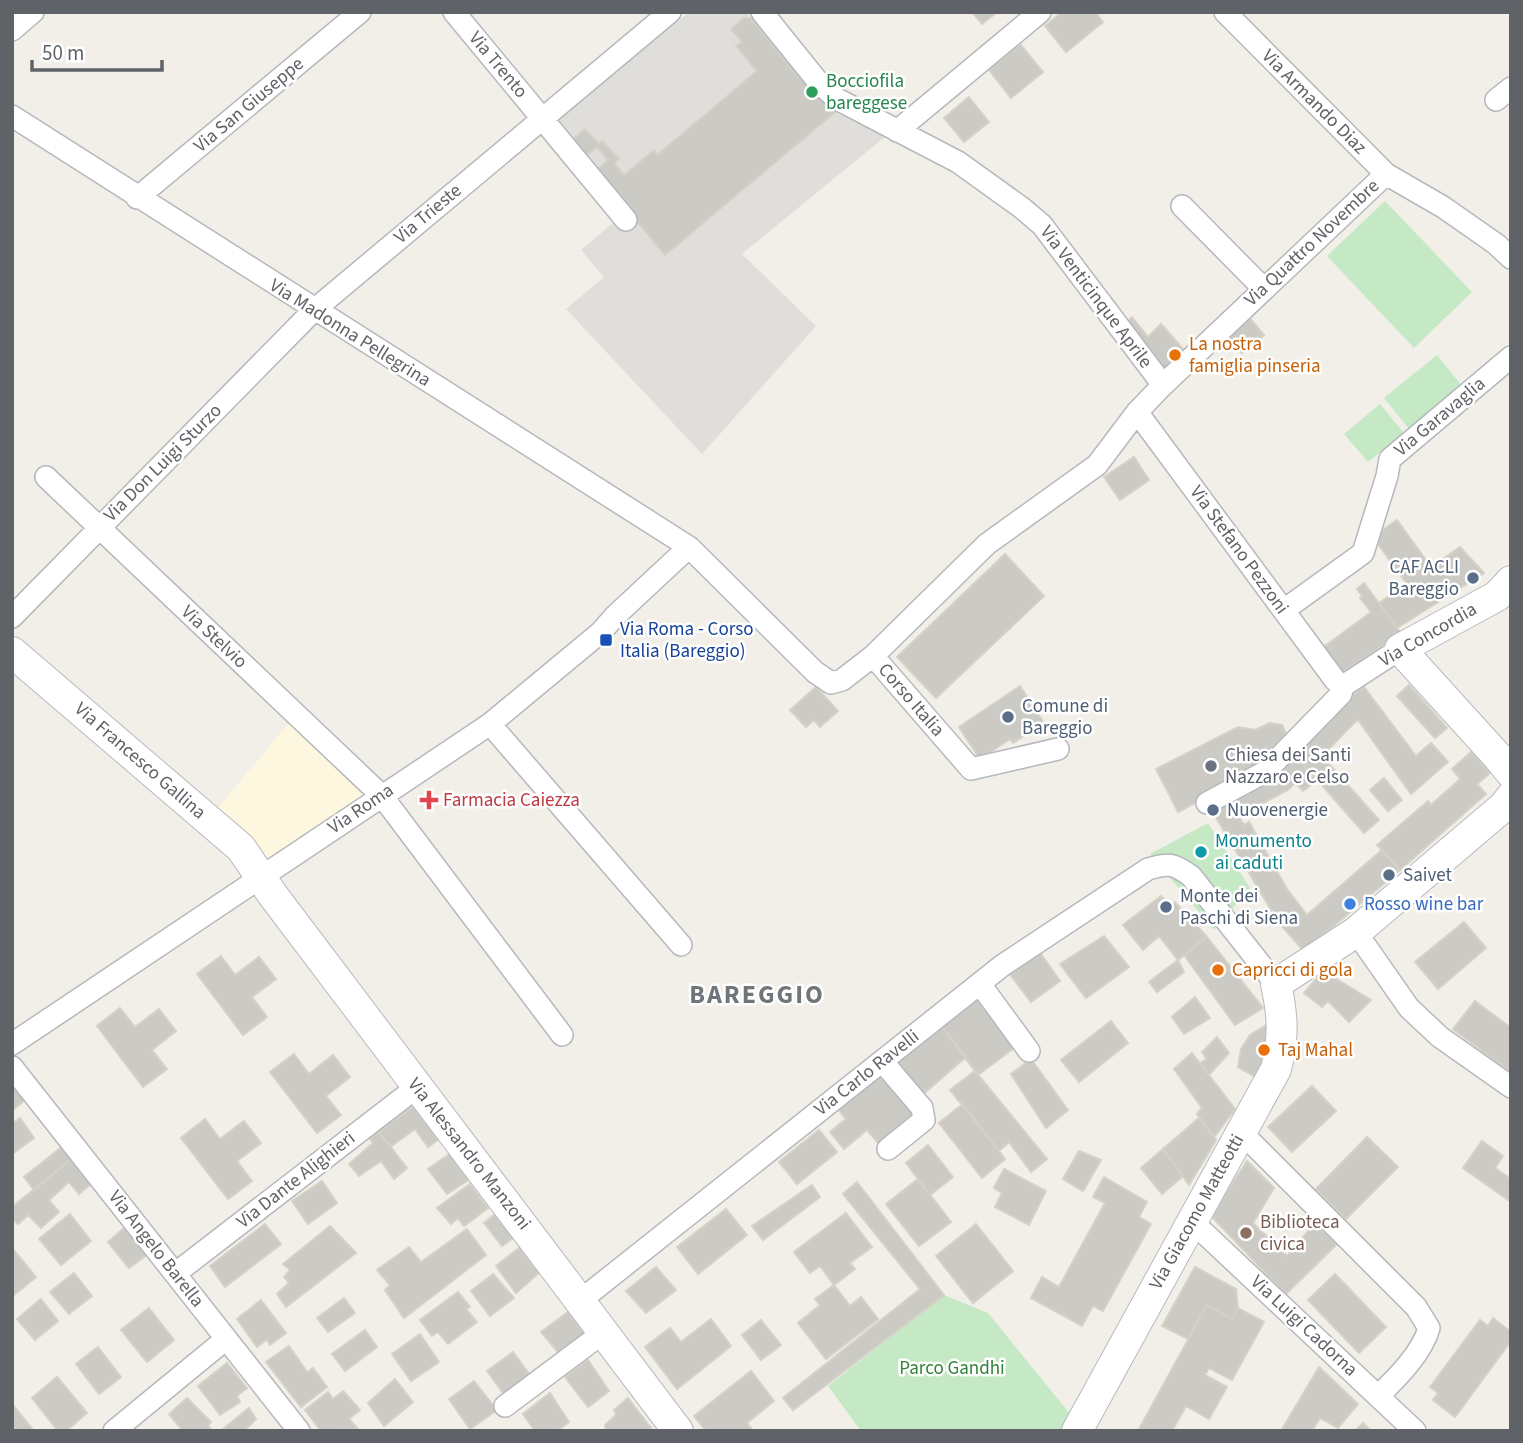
<svg xmlns="http://www.w3.org/2000/svg" width="1523" height="1443" viewBox="0 0 1523 1443" font-family="'Source Sans 3',sans-serif">
	<rect width="100%" height="100%" fill="#f1efe8"/>
	<path fill="#fef7e0" d="M294,717L377,795L261,872L210,817Z"/>
	<path fill="#e0deda" d="M690,12H746L797,75L838,114L886,136L742,254L816,326L702,454L566,309L604,277L581,250L626,212L550,118Z"/>
	<path fill="#c5e8c5" d="M1385,201L1472,292L1414,348L1327,256Z
		M1437,355L1462,386L1409,429L1384,398Z
		M1380,404L1404,433L1368,462L1344,434Z
		M1208,823L1250,888L1214,930L1150,854Z
		M944,1295L988,1313L1070,1414L1060,1431H861L828,1386Z"/>
	<path fill="#cccac5" stroke="#d6d1c6" stroke-width="2" d="M972,12H997L982,24Z
		M1062,12H1095L1103,22L1066,52L1045,26Z
		M744,18H751L797,75L839,109L665,255L595,171L608,160L597,147L583,158L570,142L585,129L599,144L602,141L619,159L614,163L624,175L654,150L657,155L757,71L736,46L742,42L731,29Z
		M1020,44L1043,72L1011,98L989,70Z
		M969,97L989,122L964,142L944,118Z
		M1248,316L1264,335L1242,353L1226,334Z
		M1132,317L1148,337L1161,324L1184,350L1158,375L1122,329Z
		M1134,457L1149,480L1120,500L1104,477Z
		M1397,520L1431,567L1460,547L1484,573L1397,628L1379,603L1407,584L1373,537Z
		M1005,554L1044,596L936,698L897,657Z
		M1364,583L1401,633L1335,677L1317,652L1371,612L1360,598L1362,596L1357,589Z
		M1409,685L1447,728L1435,738L1397,696Z
		M1020,686L1044,723L1013,743L1010,739L980,759L959,727Z
		M816,687L838,711L820,727L814,720L806,727L790,710Z
		M1364,687L1416,756L1431,743L1448,762L1411,794L1358,720L1354,723L1322,756L1379,820L1364,833L1292,751L1337,705Z
		M1270,723L1282,725L1287,736L1281,746L1266,753L1257,772L1178,812L1156,769L1238,727L1255,730Z
		M1292,751L1316,781L1303,791L1295,783L1288,790L1238,816L1244,825L1249,822L1287,889L1307,915L1382,850L1400,870L1304,951L1279,923L1208,804Z
		M1471,752L1490,773L1477,784L1486,794L1400,870L1377,845L1428,801L1431,805L1460,779L1452,769Z
		M1384,778L1402,800L1388,811L1370,790Z
		M1161,896L1170,906L1175,902L1207,937L1178,960L1159,936L1143,950L1123,925Z
		M1464,922L1486,948L1438,989L1415,962Z
		M1104,936L1129,967L1086,998L1060,964Z
		M1207,937L1263,1008L1235,1025L1184,955Z
		M1039,951L1060,981L1031,1002L1009,973Z
		M221,956L235,975L259,957L276,979L252,997L267,1017L243,1035L197,974Z
		M1178,960L1184,972L1157,992L1149,982Z
		M1323,971L1371,1000L1349,1022L1328,1001L1322,1007L1304,993Z
		M980,996L1015,1047L978,1075L940,1024Z
		M1195,997L1210,1018L1184,1034L1172,1017Z
		M1475,1001L1511,1028V1072L1453,1029Z
		M120,1008L135,1027L159,1009L176,1031L152,1050L167,1069L143,1087L97,1026Z
		M1111,1021L1128,1043L1079,1082L1061,1060Z
		M940,1024L966,1057L922,1095L894,1063Z
		M1268,1024L1271,1042L1259,1079L1238,1067L1241,1049L1250,1035Z
		M1217,1037L1229,1053L1209,1075L1200,1063L1207,1059L1202,1052Z
		M1192,1053L1235,1109L1214,1137L1197,1114L1202,1108L1174,1069Z
		M294,1054L309,1074L333,1055L350,1077L326,1096L341,1115L317,1133L270,1072Z
		M1031,1059L1068,1110L1046,1128L1011,1074Z
		M884,1070L920,1113L880,1145L867,1130L844,1149L830,1132L846,1119L837,1108Z
		M975,1071L1047,1159L1031,1172L1009,1142L999,1151L950,1090Z
		M12,1080L26,1099L14,1109L12,1107Z
		M1312,1086L1336,1111L1292,1152L1268,1127Z
		M418,1103L443,1136L428,1147L415,1129L390,1147L379,1132Z
		M963,1104L1005,1159L982,1178L939,1123Z
		M20,1118L34,1138L12,1154V1124Z
		M1199,1118L1216,1140L1189,1185L1163,1149Z
		M205,1119L220,1139L244,1121L261,1143L237,1161L252,1181L228,1199L181,1138Z
		M819,1130L837,1152L797,1184L779,1162Z
		M379,1132L407,1168L394,1179L381,1161L359,1176L349,1164L373,1143L370,1139Z
		M1367,1137L1398,1167L1346,1219L1316,1189Z
		M1482,1141L1503,1156L1495,1168L1511,1179V1202L1463,1168Z
		M928,1145L953,1177L930,1195L906,1163Z
		M63,1146L73,1158L34,1190L24,1177Z
		M1163,1149L1183,1176L1162,1194L1141,1168Z
		M454,1151L473,1177L447,1194L428,1169Z
		M1079,1151L1101,1160L1083,1191L1063,1179Z
		M73,1158L92,1183L79,1194L69,1182L49,1200L59,1212L41,1228L28,1215L18,1224L12,1218V1207Z
		M1247,1161L1274,1188L1253,1223L1287,1256L1315,1223L1337,1244L1286,1294L1211,1216Z
		M1004,1169L1046,1191L1029,1225L995,1207L1002,1193L994,1188Z
		M1104,1177L1147,1202L1139,1217L1151,1224L1103,1311L1093,1306L1082,1326L1031,1298L1042,1277L1059,1287L1105,1203L1093,1197Z
		M918,1179L951,1222L919,1246L886,1204Z
		M322,1181L337,1203L308,1224L292,1201Z
		M857,1182L944,1295L793,1410L783,1398L920,1289L843,1194Z
		M470,1184L488,1208L464,1226L458,1218L451,1224L437,1208Z
		M812,1185L820,1197L763,1240L752,1226Z
		M726,1209L747,1235L698,1274L677,1247Z
		M499,1211L517,1235L502,1246L484,1223Z
		M846,1213L872,1247L850,1263L855,1269L834,1285L820,1266L810,1273L794,1252Z
		M70,1214L91,1241L61,1265L39,1239Z
		M265,1224L281,1244L225,1287L210,1266Z
		M976,1224L1013,1271L973,1303L936,1256Z
		M126,1226L149,1253L129,1268L108,1242Z
		M330,1226L356,1253L286,1307L277,1294L289,1283L284,1277L290,1270L283,1264Z
		M467,1229L486,1255L404,1318L385,1290L390,1285L377,1270L409,1247L421,1262Z
		M12,1248L36,1277L14,1295L12,1293Z
		M519,1248L539,1273L516,1293L496,1266Z
		M656,1267L676,1290L646,1313L626,1291Z
		M1195,1267L1236,1289L1238,1308L1232,1319L1207,1305L1188,1339L1162,1326Z
		M74,1273L92,1296L69,1314L50,1292Z
		M493,1274L514,1298L490,1316L471,1291Z
		M1335,1274L1386,1327L1359,1353L1308,1300Z
		M834,1285L850,1306L861,1297L878,1319L826,1359L798,1323L820,1305L815,1299Z
		M458,1292L470,1307L466,1309L477,1322L448,1344L438,1332L432,1336L420,1320Z
		M344,1298L355,1313L328,1332L317,1318Z
		M41,1299L58,1321L35,1340L17,1319Z
		M261,1300L286,1333L270,1345L267,1339L257,1347L237,1319Z
		M1207,1305L1232,1319L1238,1308L1264,1322L1232,1380L1209,1368L1205,1375L1227,1387L1209,1419L1186,1406L1172,1431H1138Z
		M149,1308L174,1340L147,1362L121,1330Z
		M568,1312L587,1337L561,1356L541,1332Z
		M1493,1318L1511,1332V1341L1455,1417L1433,1400L1438,1393L1430,1387L1480,1320L1488,1326Z
		M711,1319L731,1346L677,1389L645,1347L670,1328L681,1342Z
		M761,1320L781,1345L761,1360L742,1335Z
		M365,1330L377,1347L345,1371L332,1354Z
		M420,1334L439,1362L411,1381L392,1354Z
		M289,1346L307,1372L313,1368L327,1387L301,1407L266,1362Z
		M98,1347L121,1377L99,1394L76,1364Z
		M513,1352L533,1379L507,1398L487,1371Z
		M588,1360L609,1391L588,1407L565,1377Z
		M227,1363L247,1388L237,1396L240,1402L220,1415L198,1386Z
		M1319,1367L1358,1404L1338,1428L1320,1418L1312,1431H1281Z
		M751,1371L774,1401L747,1423L753,1431H706L694,1416Z
		M57,1377L87,1413L66,1431H58L32,1398Z
		M395,1379L413,1402L384,1426L368,1403Z
		M474,1381L497,1410L470,1429L449,1399Z
		M343,1391L360,1410L349,1419L358,1429L321,1431L305,1410L328,1392L333,1399Z
		M550,1393L569,1422L557,1431H535L523,1414Z
		M187,1398L211,1422L208,1425L212,1431H183L169,1414Z
		M628,1398L651,1428L647,1431H606L605,1425L616,1415L614,1410Z
		M12,1404L34,1431H12Z
		M249,1408L256,1419L244,1431H224L223,1429Z
		M1363,1423L1371,1431H1355Z"/>
	<g fill="none" stroke-linecap="round" stroke-linejoin="round">
		<defs>
			<path id="street" d="M454,12L626,220
				M762,12L820,84L837,99L958,162L1022,208L1042,225L1163,385
				M1225,12L1386,174L1443,207L1496,244L1511,258
				M12,30L33,12
				M1496,100L1511,88
				M12,116L689,547L815,672L831,683L842,680L873,656L987,544L1097,465L1137,412L1163,385L1386,174
				M897,131L1040,12
				M137,198L360,12
				M1182,206L1264,289
				M1137,412L1335,680L1343,686
				M46,477L382,796L562,1035
				M1284,610L1363,553L1387,476L1390,459L1511,357
				M12,617L314,310L670,12
				M873,656L971,769L1058,749
				M1343,686L1400,649
				M490,724L681,945
				M1207,803L1265,772L1341,694L1343,686
				M1356,932L1409,1008L1440,1037L1511,1087
				M980,984L1029,1051
				M12,1044L490,724L601,632L615,616L689,547
				M882,1061L922,1108L924,1120L888,1149
				M12,1067L299,1431
				M1241,1132L1416,1307L1429,1328C1422,1353 1397,1378 1378,1396
				M1190,1225L1202,1231L1415,1431
				M176,1273L417,1087
				M581,1300L1003,965L1148,869C1168,863 1173,863 1191,876L1276,984
				M505,1406L604,1332
				M114,1431L226,1339"/>
			<path id="secondary" d="M1511,581L1497,596L1400,649L1498,757L1511,773
				M12,652L241,848L272,894L678,1431
				M1077,1431L1276,1069C1284,1038 1283,1016 1276,984L1356,932L1503,807L1511,797"/>
		</defs>
		<use href="#street" stroke="#b5b8bc" stroke-width="24"/>
		<use href="#secondary" stroke="#b6babf" stroke-width="32"/>
		<use href="#street" stroke="#fff" stroke-width="21"/>
		<use href="#secondary" stroke="#fff" stroke-width="30"/>
	</g>
	<circle fill="#2e9e5b" stroke="#fff" stroke-width="2.5" cx="812" cy="92" r="7"/>
	<g fill="#e8710a" stroke="#fff" stroke-width="2.5">
		<circle cx="1175" cy="355" r="7"/>
		<circle cx="1218" cy="970" r="7"/>
		<circle cx="1264" cy="1050" r="7"/>
	</g>
	<g fill="#5c6f8a" stroke="#fff" stroke-width="2.5">
		<circle cx="1473" cy="578" r="7"/>
		<circle cx="1008" cy="717" r="7"/>
		<circle cx="1213" cy="810" r="7"/>
		<circle cx="1389" cy="875" r="7"/>
		<circle cx="1166" cy="907" r="7"/>
	</g>
	<rect fill="#1a4fb4" stroke="#fff" stroke-width="2.5" x="599" y="633" width="14" height="14" rx="3.5"/>
	<circle fill="#6b7280" stroke="#fff" stroke-width="2.5" cx="1211" cy="766" r="7"/>
	<path fill="#e0444e" stroke="#fff" stroke-width="2.5" d="M425.5 789.5h7v7h7v7h-7v7h-7v-7h-7v-7h7z"/>
	<circle fill="#0f9aa8" stroke="#fff" stroke-width="2.5" cx="1201" cy="852" r="7"/>
	<circle fill="#3f7fe0" stroke="#fff" stroke-width="2.5" cx="1350" cy="904" r="7"/>
	<circle fill="#8d6e63" stroke="#fff" stroke-width="2.5" cx="1246" cy="1233" r="7"/>
	<g text-anchor="middle" dominant-baseline="central" stroke-width="5" stroke-linejoin="round" paint-order="stroke">
		<g font-size="19" fill="#5f6368" stroke="#fff">
			<text transform="translate(498 65) rotate(50)">Via Trento</text>
			<text transform="translate(1314 102) rotate(45)">Via Armando Diaz</text>
			<text transform="translate(249 105) rotate(-40)">Via San Giuseppe</text>
			<text transform="translate(428 214) rotate(-40)">Via Trieste</text>
			<text transform="translate(1312 243) rotate(-43)">Via Quattro Novembre</text>
			<text transform="translate(1096 297) rotate(53)">Via Venticinque Aprile</text>
			<text transform="translate(350 333) rotate(32)">Via Madonna Pellegrina</text>
			<text transform="translate(1440 417) rotate(-40)">Via Garavaglia</text>
			<text transform="translate(163 463) rotate(-45)">Via Don Luigi Sturzo</text>
			<text transform="translate(1239 550) rotate(54)">Via Stefano Pezzoni</text>
			<text transform="translate(1428 635) rotate(-30)">Via Concordia</text>
			<text transform="translate(214 637) rotate(43)">Via Stelvio</text>
			<text transform="translate(911 700) rotate(49)">Corso Italia</text>
			<text transform="translate(140 761) rotate(41)">Via Francesco Gallina</text>
			<text transform="translate(361 809) rotate(-34)">Via Roma</text>
			<text transform="translate(867 1073) rotate(-38)">Via Carlo Ravelli</text>
			<text transform="translate(469 1154) rotate(52)">Via Alessandro Manzoni</text>
			<text transform="translate(296 1180) rotate(-38)">Via Dante Alighieri</text>
			<text transform="translate(1197 1212) rotate(-61)">Via Giacomo Matteotti</text>
			<text transform="translate(156 1249) rotate(52)">Via Angelo Barella</text>
			<text transform="translate(1304 1326) rotate(43)">Via Luigi Cadorna</text>
		</g>
		<g font-size="19" fill="#27864d" stroke="#fff" text-anchor="start">
			<text x="826" y="81">Bocciofila<tspan x="826" dy="22">bareggese</tspan></text>
		</g>
		<g font-size="19" fill="#c56008" stroke="#fff" text-anchor="start">
			<text x="1189" y="344">La nostra<tspan x="1189" dy="22">famiglia pinseria</tspan></text>
			<text x="1232" y="970">Capricci di gola</text>
			<text x="1278" y="1050">Taj Mahal</text>
		</g>
		<g font-size="19" fill="#4e5e75" stroke="#fff" text-anchor="start">
			<text x="1459" y="567" text-anchor="end">CAF ACLI<tspan x="1459" dy="22">Bareggio</tspan></text>
			<text x="1022" y="706">Comune di<tspan x="1022" dy="22">Bareggio</tspan></text>
			<text x="1227" y="810">Nuovenergie</text>
			<text x="1403" y="875">Saivet</text>
			<text x="1180" y="896">Monte dei<tspan x="1180" dy="22">Paschi di Siena</tspan></text>
		</g>
		<g font-size="19" fill="#164399" stroke="#fff" text-anchor="start">
			<text x="620" y="629">Via Roma - Corso<tspan x="620" dy="22">Italia (Bareggio)</tspan></text>
		</g>
		<g font-size="19" fill="#5b616d" stroke="#fff" text-anchor="start">
			<text x="1225" y="755">Chiesa dei Santi<tspan x="1225" dy="22">Nazzaro e Celso</tspan></text>
		</g>
		<g font-size="19" fill="#be3a42" stroke="#fff" text-anchor="start">
			<text x="443" y="800">Farmacia Caiezza</text>
		</g>
		<g font-size="19" fill="#0d838f" stroke="#fff" text-anchor="start">
			<text x="1215" y="841">Monumento<tspan x="1215" dy="22">ai caduti</tspan></text>
		</g>
		<g font-size="19" fill="#366cbe" stroke="#fff" text-anchor="start">
			<text x="1364" y="904">Rosso wine bar</text>
		</g>
		<g font-size="19" fill="#785e54" stroke="#fff" text-anchor="start">
			<text x="1260" y="1222">Biblioteca<tspan x="1260" dy="22">civica</tspan></text>
		</g>
		<g font-size="19" fill="#348238" stroke="#fff">
			<text x="952" y="1368">Parco Gandhi</text>
		</g>
		<g font-size="26" font-weight="bold" letter-spacing="2" fill="#70757a" stroke="#fff">
			<text x="757" y="994">BAREGGIO</text>
		</g>
	</g>
	<rect width="1523" height="1443" fill="none" stroke="#5f6368" stroke-width="28"/>
	<path d="M32 60v10h130v-10" fill="none" stroke="#5f6368" stroke-width="3.5"/>
	<text x="42" y="60" font-size="21" fill="#5f6368" stroke="#ffffff" stroke-width="5" paint-order="stroke">50 m</text>
</svg>
